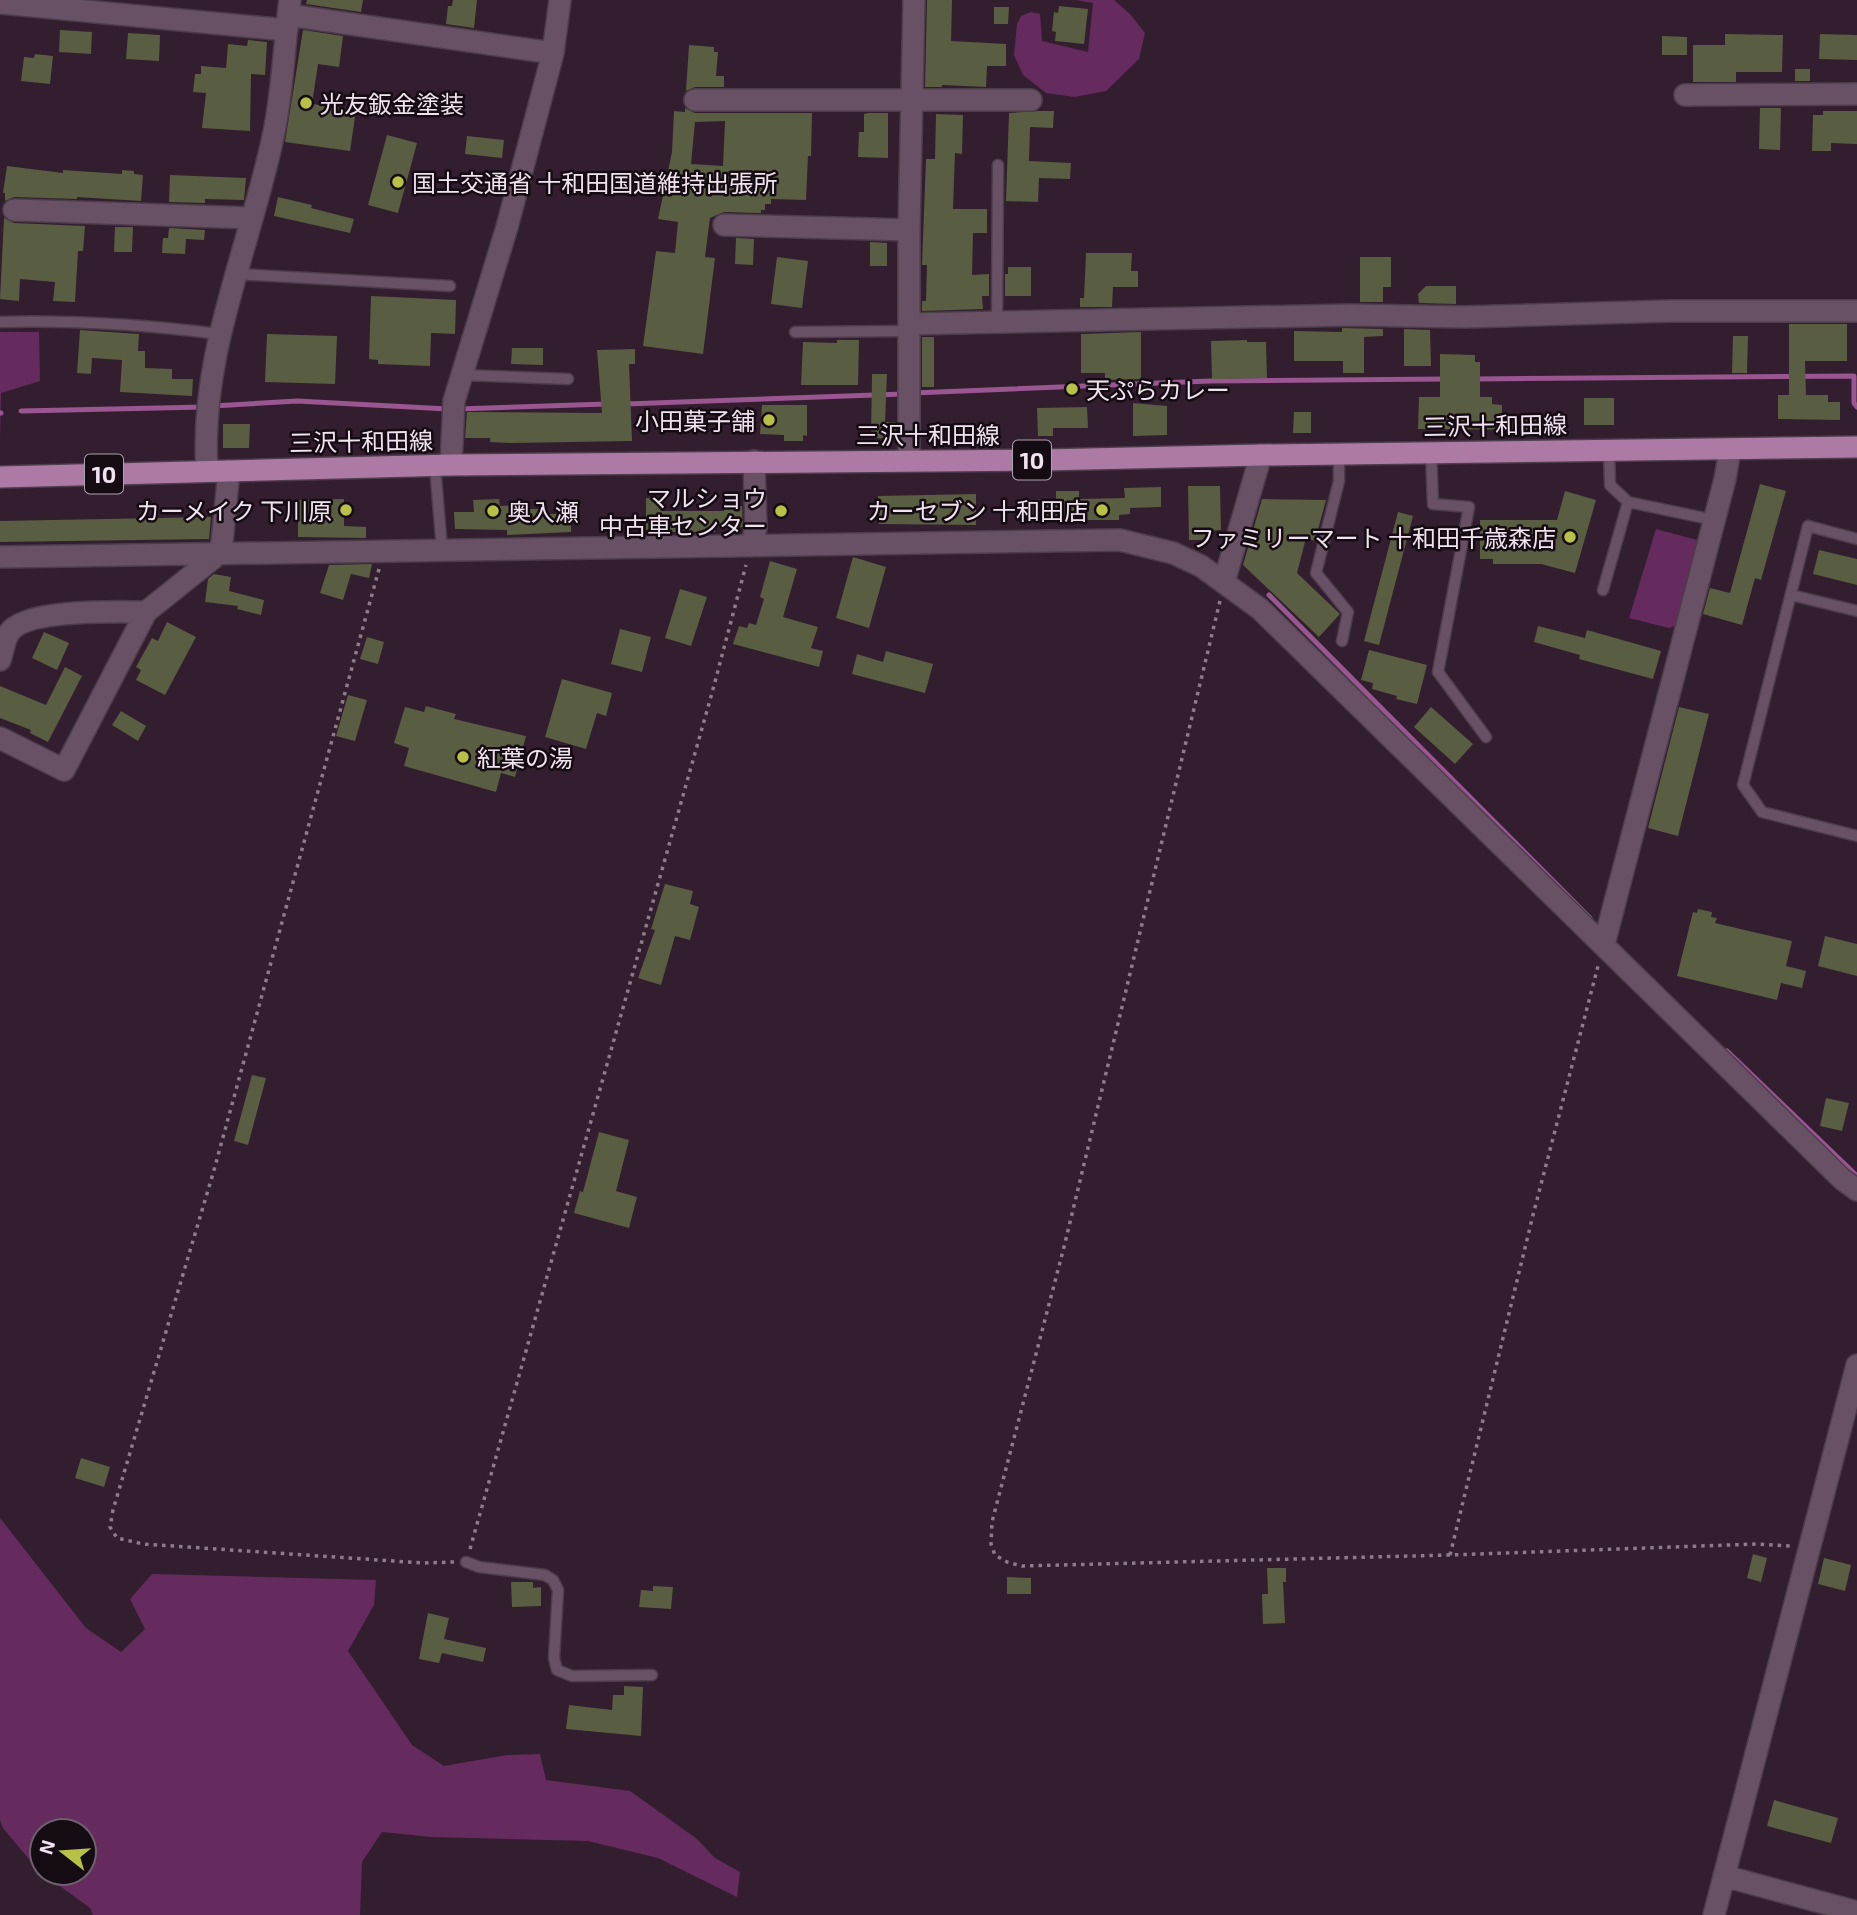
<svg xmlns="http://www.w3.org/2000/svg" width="1857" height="1915" viewBox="0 0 1857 1915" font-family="'Exo 2','Noto Sans JP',sans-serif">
	<rect width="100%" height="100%" fill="#321e2f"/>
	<path fill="#652b5e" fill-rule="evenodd" d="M1076,0H1114L1130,14L1145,33L1139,59L1106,91L1074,97L1046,93L1023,75L1014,55L1017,24L1021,16L1031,12L1040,14L1042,41L1088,52L1093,3Z
		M0,332H39L40,381L1,393L0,441Z
		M1656,529L1701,541L1678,625L1669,628L1629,618Z
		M0,1518L86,1628L121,1652L145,1629L130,1599L152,1574L376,1580L374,1605L348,1651L412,1745L444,1766L507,1755L540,1754L546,1780L630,1791L697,1839L715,1858L740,1872L737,1897L658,1858L588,1841L431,1837L382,1832L362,1862L360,1915H93L90,1908L38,1870L3,1828L0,1820ZM42,1831H84V1873H42Z"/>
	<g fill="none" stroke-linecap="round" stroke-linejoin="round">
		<path stroke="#995691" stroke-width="5" d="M1476,379L1854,376V403L1857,407
			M913,393L1210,381L1445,379
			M626,404L903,394
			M213,406L297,401L448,409
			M458,409L606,404
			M21,411L204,407
			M0,413H1
			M1269,595L1590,918
			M1727,1051L1857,1176"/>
	</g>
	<path fill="#595d41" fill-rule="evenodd" d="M307,0H363L361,12L306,4Z
		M453,0H477L474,28L446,24L448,6H452Z
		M927,0H952L951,41L1006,44V66H987L986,87L942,85V87H925Z
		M1059,6L1088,9L1084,44L1055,41L1056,32L1052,31L1054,12L1058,13Z
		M994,7H1009L1008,24H994Z
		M60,30L92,32L91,54L59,52Z
		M303,30L343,36L339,67L318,64L312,104L356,110L350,151L285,142Z
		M128,33L160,35L159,61L126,59Z
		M1725,34L1783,35L1782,72H1736V82H1693V45H1725Z
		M1820,34L1857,35V60L1819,59Z
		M1662,36L1687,37V55H1662Z
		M248,40L267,42L265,75L251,74L250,131L202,128L206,93L193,92L195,74H201V66L226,68L228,44L247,46Z
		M689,45L714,47V52H718L716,76H724V87H695L686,91Z
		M35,54L53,56L50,84L21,81L24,57L34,58Z
		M1795,69H1810V81H1795Z
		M685,108L695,113H812L811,156H808L806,200L771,199V204H765V210H761V213L724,212L710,218L705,257L715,258L703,354L643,346L656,251L675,253L678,222L658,219L672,152L674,111L685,112ZM725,121L723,166L691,164L695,122Z
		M1760,108H1781L1780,150L1759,149Z
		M1038,111H1054L1053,128L1030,127L1029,161L1071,163L1070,179L1039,178L1038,202L1006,201L1009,113Z
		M1823,111H1857V144L1831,143V151H1812L1813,115H1823Z
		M868,113H888V158L858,157L859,132H864V114Z
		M936,114L963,115L962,154L955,153L953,209H987V233H973L972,275L989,274V296H982L983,309L922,311V301H926L927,265H922L926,159H935Z
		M387,135L417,143L398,213L368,205Z
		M467,136L504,140L502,158L465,154Z
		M7,166L63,173V170L122,174V170L134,171V174L143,175L141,201L77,197V199L14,197L5,201V193H3Z
		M170,175L246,178L244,200L205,199V203L169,202Z
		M278,197L312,205L311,208L354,219L350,233L274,216Z
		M4,218L14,223L85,226L83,251H78L75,302L53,301L55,282L20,279L19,301L0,299Z
		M115,227H133L132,252H114Z
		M169,228L205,230L204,240L186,239L185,254L162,253L163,238H168Z
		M736,238L754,239L753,265L735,264Z
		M870,242L887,243V266H870Z
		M1086,253H1132L1131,271H1138V287H1113L1112,307H1080V298H1084Z
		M777,257L808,261L802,308L771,304Z
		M1360,257H1391V287H1383V302H1360Z
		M1008,267H1031V296H1005V274H1008Z
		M1426,286H1456V304L1419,303L1418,294Z
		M371,296L456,300L455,334L431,333L430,366L378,364V360L369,359Z
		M1789,324H1847V361H1805L1806,395H1828V402H1840V420L1778,419V395H1789Z
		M1342,328L1383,329V336L1364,337V373H1343V361H1294V331L1342,332Z
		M1404,329L1430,330L1431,366H1404Z
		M80,330L139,334L138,351H145V368L172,369V379H193L192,396L120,392L122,360L92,358L91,374L77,373Z
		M1141,332V379L1105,380V373H1081V334Z
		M267,334L337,336L335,384L265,382Z
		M1733,336H1748L1747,373H1732Z
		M922,337H934V387H922Z
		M837,340H859L858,385H801L803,342L837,343Z
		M1247,340V342H1266L1267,378L1212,379L1211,341Z
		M512,348H543V365L511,364Z
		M635,349V364H629L632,441L511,443L490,442V438H465L467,412L602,413L597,350Z
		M1440,354L1475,355V362H1480V397H1492V404L1502,405V415L1567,416V430L1418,429L1419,397H1440Z
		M872,374H887L885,422H896V439L871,438Z
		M1584,398H1614V425H1584Z
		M1133,403L1167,406V435L1133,436Z
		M762,405H807V436L803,435V441H784V435L760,434Z
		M1087,407L1088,428H1053V436H1038L1037,408Z
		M1294,412H1311V433H1293Z
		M223,424H250L249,448H223Z
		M1760,484L1786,491L1761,580L1755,578L1742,625L1703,614L1710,588L1730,593Z
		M1188,486H1220L1221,530L1207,531V540H1189Z
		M1161,487V507L1130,508V514L1119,515V520H1017V500L1056,499V491H1079V499L1125,498L1124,488Z
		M1565,491L1596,500L1575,573L1541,564H1493V559H1480V520H1557Z
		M976,494V525L879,524L878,496Z
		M646,498L662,499V511H724L725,506H742L743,527H715V532H646Z
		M344,499V526L366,527V538L298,537V500Z
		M499,499L500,506L523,505V509H546V514H571V532L507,535V530L455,529L454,512H474L473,500Z
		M1262,499L1326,500L1315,541L1306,538L1297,573L1340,614L1319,637L1243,565Z
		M1398,512L1413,516L1379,645L1364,641Z
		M211,517L209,539L0,542V521Z
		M1819,550L1857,559V585L1813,574Z
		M853,557L886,567L869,628L836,618Z
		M770,561L797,569L783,617L818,627L811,648L823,651L819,667L733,644L739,626L747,628L749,623L756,625L764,599L760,597Z
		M372,564L369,578L351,574L343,600L320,593L329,565Z
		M214,574L231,577L229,591L264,600L261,615L237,609L238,606L205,602L208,579Z
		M680,589L707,597L691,646L665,638Z
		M167,622L196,637L165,695L136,680L141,670L136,667L152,638L158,641Z
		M1538,626L1585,638L1587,630L1661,651L1653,679L1579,659L1580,655L1534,642Z
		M620,629L651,637L642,672L611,664Z
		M44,632L69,643L57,670L32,658Z
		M367,637L384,642L378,664L360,659Z
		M1369,650L1427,665L1417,704L1396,699L1397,696L1372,689L1373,683L1361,680Z
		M886,651L933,664L925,693L852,674L857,654L883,662Z
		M65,667L82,676L48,742L30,733L31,730L0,718V686L46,705Z
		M562,679L612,693L606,716L597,713L586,749L545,737Z
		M348,695L367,700L355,741L336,736Z
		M426,706L456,714L454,719L526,736L515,777L501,773L496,792L404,766L409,748L394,743L405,707L424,712Z
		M1431,707L1473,744L1455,764L1414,727Z
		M1679,707L1709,714L1678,836L1648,828Z
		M121,711L146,726L138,741L112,725Z
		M665,884L693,891L690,904L699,907L690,940L675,936L661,985L638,978L655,930L651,929Z
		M1698,909L1712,912L1711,917L1717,918L1715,923L1792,941L1786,966L1806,971L1802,988L1781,983L1777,1000L1677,976L1693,912L1697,913Z
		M1825,936L1857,944V976L1818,966Z
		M252,1075L266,1078L248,1145L234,1141Z
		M1826,1098L1849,1103L1842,1131L1820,1126Z
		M599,1132L629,1140L616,1191L637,1197L629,1228L574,1213L580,1191L583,1192Z
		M81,1458L110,1467L104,1487L75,1478Z
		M1753,1554L1767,1558L1761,1582L1747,1578Z
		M1824,1558L1851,1565L1845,1591L1818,1584Z
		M1267,1568H1286V1582H1283L1285,1623L1263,1624L1262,1594H1268Z
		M1007,1577L1031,1578V1594H1007Z
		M511,1582H533V1588L541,1587V1606L512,1607Z
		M653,1586L673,1587L671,1609L639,1607L641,1590L653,1591Z
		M428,1613L449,1618L444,1639L486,1648L483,1662L442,1653L439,1663L419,1659Z
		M624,1686L643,1687L641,1736L566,1729L569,1705L612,1710L613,1695H624Z
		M1774,1800L1838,1818L1831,1843L1767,1826Z"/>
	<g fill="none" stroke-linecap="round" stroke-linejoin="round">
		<defs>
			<path id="lane" d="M236,274L450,286
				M0,322C74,320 146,325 219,334
				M997,322L998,165
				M795,332L909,331
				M462,375L568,379
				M1609,451L1610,485L1628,502
				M1431,452L1433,504L1469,507L1438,672L1486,737
				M1339,454V481L1316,573L1348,612L1342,641
				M435,466L442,549
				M1857,539L1808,526L1743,785L1762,812L1857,836
				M1603,590L1628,502L1714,520
				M1791,595L1857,611
				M466,1562L479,1567L545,1575L553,1580L558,1590L554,1658L557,1670L572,1676L652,1675"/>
			<path id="street" d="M0,3L287,30
				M288,15L553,53
				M1685,95L1857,94
				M695,100H1031
				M14,210L252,218
				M724,225L909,230
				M909,324L1351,315L1465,317L1669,311H1857
				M909,460V230L914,0
				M451,465L454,401L507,227L553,53L560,0
				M207,470C199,353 251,246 274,132C283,89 284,44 290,0
				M751,546L756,528L754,461
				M0,557L1120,540L1173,553L1201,566L1260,609L1842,1179L1857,1190
				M1224,582L1261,455
				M0,660C3,652 4,640 9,633C25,608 118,612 146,612L221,552L229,471
				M0,738L64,770L146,612
				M1604,944L1725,479L1730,450
				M1724,1876L1857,1912
				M1714,1915L1857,1365"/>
			<path id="primary" d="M0,477L451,465L1044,460L1261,455L1857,447"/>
		</defs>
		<use href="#lane" stroke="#4d3c4b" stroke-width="13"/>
		<use href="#street" stroke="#4d3c4b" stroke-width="24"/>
		<use href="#primary" stroke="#4d3c4b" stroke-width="24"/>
		<path stroke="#8d7c8a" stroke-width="3.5" stroke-dasharray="3.5 5" stroke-linecap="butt" d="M379,569L214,1170L113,1510L110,1527L117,1538L143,1544L423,1563L454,1562
			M1220,601L1064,1247L992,1522L991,1544L995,1555L1007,1562L1022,1566L1450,1555L1757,1544L1791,1546
			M470,1549L712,693L746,565
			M1450,1555L1533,1215L1598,966"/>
		<use href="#lane" stroke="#685164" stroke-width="10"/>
		<use href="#street" stroke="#685164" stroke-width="21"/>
		<use href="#primary" stroke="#ad7aa5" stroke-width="21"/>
	</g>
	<g fill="#b7c148" stroke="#150c13" stroke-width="2.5">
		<circle cx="306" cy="103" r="7"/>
		<circle cx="398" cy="182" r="7"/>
		<circle cx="1072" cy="389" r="7"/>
		<circle cx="769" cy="420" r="7"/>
		<circle cx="346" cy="510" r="7"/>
		<circle cx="1102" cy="510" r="7"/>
		<circle cx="493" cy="511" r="7"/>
		<circle cx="781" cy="511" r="7"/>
		<circle cx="1570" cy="537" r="7"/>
		<circle cx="463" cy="757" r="7"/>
	</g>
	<g text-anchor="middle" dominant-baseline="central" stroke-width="5" stroke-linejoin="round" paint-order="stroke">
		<g fill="#150c13" stroke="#aea2ac" stroke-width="2">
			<rect x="1013" y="440.5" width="38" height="39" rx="5"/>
			<rect x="85" y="454.5" width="38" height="39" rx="5"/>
		</g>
		<g font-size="23" font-weight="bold" fill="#f0e2ee">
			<text x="1032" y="460">10</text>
			<text x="104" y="474">10</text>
		</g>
		<g font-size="24" fill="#f0e2ee" stroke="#150c13" text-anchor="start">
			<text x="320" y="103">光友鈑金塗装</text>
			<text x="412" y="182">国土交通省 十和田国道維持出張所</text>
			<text x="1086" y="389">天ぷらカレー</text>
			<text x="755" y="420" text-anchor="end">小田菓子舗</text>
			<text x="767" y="497" text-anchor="end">マルショウ<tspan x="767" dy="28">中古車センター</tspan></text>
			<text x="332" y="510" text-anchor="end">カーメイク 下川原</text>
			<text x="1088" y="510" text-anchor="end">カーセブン 十和田店</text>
			<text x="507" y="511">奥入瀬</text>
			<text x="1556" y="537" text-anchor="end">ファミリーマート 十和田千歳森店</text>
			<text x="477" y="757">紅葉の湯</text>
		</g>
		<g font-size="24" fill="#f0e2ee" stroke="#150c13">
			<text transform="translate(1495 425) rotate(-1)">三沢十和田線</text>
			<text x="928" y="434">三沢十和田線</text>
			<text transform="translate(361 441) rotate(-1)">三沢十和田線</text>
		</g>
	</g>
	<g transform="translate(63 1852) rotate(287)"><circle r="33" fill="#150c13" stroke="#6d626b" stroke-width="2"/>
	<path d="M0-5L12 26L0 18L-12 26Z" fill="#b7c148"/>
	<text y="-10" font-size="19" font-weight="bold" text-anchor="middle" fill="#f0e2ee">N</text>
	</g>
</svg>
